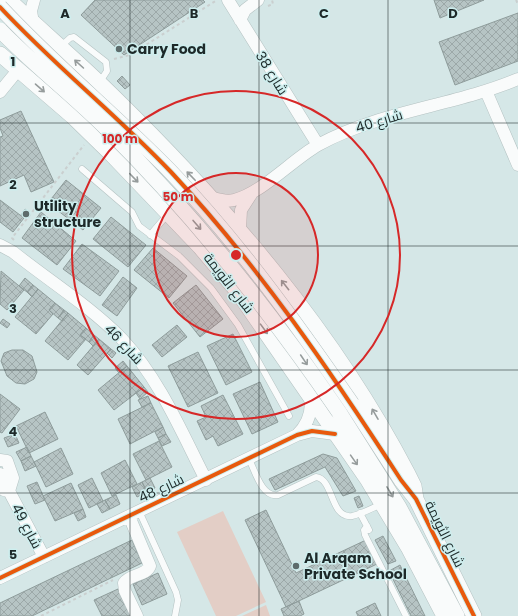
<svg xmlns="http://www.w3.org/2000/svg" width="518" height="616" viewBox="0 0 518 616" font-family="Poppins,Cairo,sans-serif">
	<defs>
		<pattern id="building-cross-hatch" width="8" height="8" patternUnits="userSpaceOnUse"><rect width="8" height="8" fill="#b6c4c4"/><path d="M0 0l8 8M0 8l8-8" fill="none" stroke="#9ca8a8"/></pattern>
	</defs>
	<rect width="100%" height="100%" fill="#d5e7e7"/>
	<path fill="#e3cec6" d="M223,511L266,602L236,616H216L177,532Z
		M266,605L270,616H242Z"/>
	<path fill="url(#building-cross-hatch)" stroke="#8e9c9b" d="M95,0H203L205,2L124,55L81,15Z
		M434,0H484L440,18Z
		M518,13V61L455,85L439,42Z
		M122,76L130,85L125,89L117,81Z
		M21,111L54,182L31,192L24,175L0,186V137L3,136L0,128V120Z
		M66,180L101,208L83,230L48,203Z
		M0,200L24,218L13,232L0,222Z
		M25,209L30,213L26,218L21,215Z
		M41,212L76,241L57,265L22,238Z
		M111,217L146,245L128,267L93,239Z
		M82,244L119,271L100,296L63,269Z
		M153,248L187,276L169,298L134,270Z
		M1,271L24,290L7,310L0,304Z
		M123,277L137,288L117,316L102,305Z
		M25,278L33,285L27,292L19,286Z
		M33,285L38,289L32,297L27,292Z
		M196,285L223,319L200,337L173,303Z
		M38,289L55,303L49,310L53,314L36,334L15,317Z
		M55,303L64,310L58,318L49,310Z
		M64,310L68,313L62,321L58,318Z
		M68,313L86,328L80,335L86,339L68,360L45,341Z
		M3,319L10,324L7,328L0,323Z
		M177,325L187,337L162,357L152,345Z
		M86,328L94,335L89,342L80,335Z
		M233,334L252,372L226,385L207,346Z
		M94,335L99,339L93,346L89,342Z
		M99,339L111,349L88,375L77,365Z
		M111,349L116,353L112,358L107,353Z
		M12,350H23L32,356L37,372L34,379L25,384L16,383L7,376L1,361L4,353Z
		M198,352L218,393L188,407L168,366Z
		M123,361L127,366L119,373L115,368Z
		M127,366L144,387L114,410L98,390Z
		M260,382L278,422L252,434L233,394Z
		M144,387L148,392L140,399L136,393Z
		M0,394L20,409L2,433L0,432Z
		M223,395L243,434L218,446L213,436L206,440L197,421L206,417L201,406Z
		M148,396L151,403L142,407L138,400Z
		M151,403L163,427L130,444L118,419Z
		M45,412L58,439L29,453L16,426Z
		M163,427L166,434L158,438L155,432Z
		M15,434L19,443L8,447L4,438Z
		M166,434L171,442L162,446L158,438Z
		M159,441L172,467L146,480L133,454Z
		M27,447L31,456L21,461L16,452Z
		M61,448L73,474L46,487L34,462Z
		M323,454L337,458L356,491L343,496L325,467L275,490L269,479Z
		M31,456L36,466L25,471L21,461Z
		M125,460L137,484L112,496L101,473Z
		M92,478L103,501L89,508L78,485Z
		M150,478L155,488L147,492L142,482Z
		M37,482L45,500L35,504L27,486Z
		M142,482L147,492L137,497L132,487Z
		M71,483L83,509L55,521L43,496Z
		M116,495L120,504L110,509L105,500Z
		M359,496L363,506L358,508L354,498Z
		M105,500L110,509L102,513L97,504Z
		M83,509L86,517L78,521L74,513Z
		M266,510L296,573L366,540L377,564L286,607L245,520Z
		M383,536L396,561L388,564L375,540Z
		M132,540L142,563L32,616H0V603Z
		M400,565L425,616H411L389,571Z
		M158,573L167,594L142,605L133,584Z
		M118,589L131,616H102L94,600Z
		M299,601L304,614L300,616H284L281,609Z
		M375,603L381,616H358L356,612Z"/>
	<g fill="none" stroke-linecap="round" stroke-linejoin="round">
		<defs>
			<path id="service" d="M60,47L70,38L74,37L106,62L107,71L99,83
				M82,169L132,212L139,226L179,256L211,288L238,325L289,416
				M150,235L168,214
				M249,459C255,471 262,498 278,495L316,477C334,479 330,519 352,516C362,514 372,508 382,504
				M139,511L176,592L178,600L175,616
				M360,513L369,530
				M367,526L364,530L365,535L406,616"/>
			<path id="minor" d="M228,0L318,145
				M240,20L245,10L258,0
				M33,23L31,11L34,0
				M486,91L518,165
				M0,92L18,70
				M213,198C220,200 227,202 234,200C262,193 292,160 318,145C380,111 454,106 518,79
				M240,229L241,210L252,193
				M0,245L13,252C48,280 91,307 122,339C160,380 181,431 206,480
				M297,435C308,424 313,412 310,396
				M0,460L7,461L13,478L9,491L4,490
				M0,474L44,557
				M129,516L150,566C146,576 130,574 124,583L125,591L137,616
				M0,578L297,435L312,431L335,434"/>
			<path id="tertiary" d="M9,0C44,33 81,64 115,98C229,210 334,332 408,474L414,486L416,499
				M0,54L72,116L111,154L200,247L237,291L367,479L409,549L444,616
				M352,404L401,480L416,499L474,616
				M339,412L399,507L457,616"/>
		</defs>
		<use href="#service" stroke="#b4c2c2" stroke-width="7"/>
		<use href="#minor" stroke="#b4c2c2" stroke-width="13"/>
		<use href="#tertiary" stroke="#b4c2c2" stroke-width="16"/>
		<path stroke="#cacfcf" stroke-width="2" stroke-dasharray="3 3" stroke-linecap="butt" d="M516,0L518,4
			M268,6L273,4L272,0
			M114,59L130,55L217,0
			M14,240L12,238L84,145
			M41,616L113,580"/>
		<use href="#service" stroke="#f9fbfb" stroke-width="6"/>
		<use href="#minor" stroke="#f9fbfb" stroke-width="12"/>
		<use href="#tertiary" stroke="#f9fbfb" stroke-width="15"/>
		<defs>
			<path id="tertiary-bridge" d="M0,7C54,65 115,115 170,171C238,242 296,323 352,404
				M0,30C34,65 73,95 107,129C194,215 270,311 339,412"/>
		</defs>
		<use href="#tertiary-bridge" stroke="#b4c2c2" stroke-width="16" stroke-linecap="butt"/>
		<use href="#tertiary-bridge" stroke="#f9fbfb" stroke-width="15"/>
		<defs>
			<path id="cycleway" d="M0,7C54,65 117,115 171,172C259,266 331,372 401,480L416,499L474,616
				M0,578L297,435L312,431L335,434"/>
		</defs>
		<use href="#cycleway" stroke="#ceeeee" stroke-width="6"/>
		<use href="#cycleway" stroke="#e8590c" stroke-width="4"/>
	</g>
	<defs><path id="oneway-shaft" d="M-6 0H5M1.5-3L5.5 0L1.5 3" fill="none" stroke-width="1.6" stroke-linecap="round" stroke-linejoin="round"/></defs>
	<g stroke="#969c9c">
		<use href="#oneway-shaft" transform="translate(79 64) rotate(-138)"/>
		<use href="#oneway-shaft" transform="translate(40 88) rotate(41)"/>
		<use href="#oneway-shaft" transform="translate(191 176) rotate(-134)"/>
		<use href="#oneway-shaft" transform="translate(134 178) rotate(46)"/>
		<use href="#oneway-shaft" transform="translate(197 225) rotate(49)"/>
		<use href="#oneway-shaft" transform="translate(285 285) rotate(-128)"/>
		<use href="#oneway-shaft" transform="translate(264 329) rotate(54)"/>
		<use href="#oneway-shaft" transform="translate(304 360) rotate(56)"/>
		<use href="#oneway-shaft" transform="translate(375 414) rotate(-120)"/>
		<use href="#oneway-shaft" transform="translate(354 460) rotate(55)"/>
		<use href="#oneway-shaft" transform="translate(390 492) rotate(59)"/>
	</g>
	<path fill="none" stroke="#1d2929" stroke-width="1" stroke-opacity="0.55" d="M130,0V616M259,0V616M388,0V616M0,123H518M0,246H518M0,370H518M0,493H518"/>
	<circle cx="236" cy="255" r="82" fill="#d62828" fill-opacity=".12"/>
	<g fill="none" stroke="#d62828" stroke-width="2">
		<circle cx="236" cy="255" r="82"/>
		<circle cx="236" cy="255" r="164"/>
	</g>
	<g fill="#5d6c6c" stroke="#ceeeee" stroke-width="1.5">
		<circle cx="119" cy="49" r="4"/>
		<circle cx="26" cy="214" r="4"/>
		<circle cx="296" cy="566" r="4"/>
	</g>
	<g text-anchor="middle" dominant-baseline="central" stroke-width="3" stroke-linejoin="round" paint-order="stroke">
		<g font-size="14" font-weight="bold" fill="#1d2929" stroke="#ceeeee" text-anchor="start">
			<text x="127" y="49">Carry Food</text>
			<text x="34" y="206">Utility<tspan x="34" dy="16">structure</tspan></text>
			<text x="304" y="558">Al Arqam<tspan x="304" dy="16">Private School</tspan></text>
		</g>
		<g font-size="14" fill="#1d2929" stroke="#ceeeee">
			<text transform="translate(272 73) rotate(58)">شارع 38</text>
			<text transform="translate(379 121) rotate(-17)">شارع 40</text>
			<text transform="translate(229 283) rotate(52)">شارع الثويمة</text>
			<text transform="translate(124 344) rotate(47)">شارع 46</text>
			<text transform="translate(161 488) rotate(-25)">شارع 48</text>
			<text transform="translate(27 526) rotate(62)">شارع 49</text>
			<text transform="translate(445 534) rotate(64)">شارع الثويمة</text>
		</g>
	</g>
	<g font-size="13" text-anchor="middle" font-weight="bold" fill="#1d2929" stroke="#ceeeee" stroke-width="3" stroke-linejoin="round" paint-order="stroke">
		<text x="65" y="18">A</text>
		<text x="194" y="18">B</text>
		<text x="324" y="18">C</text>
		<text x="453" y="18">D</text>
		<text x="13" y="66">1</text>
		<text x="13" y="189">2</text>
		<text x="13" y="313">3</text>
		<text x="13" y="436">4</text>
		<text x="13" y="559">5</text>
	</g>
	<circle cx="236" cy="255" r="6" fill="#d62828" stroke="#ceeeee" stroke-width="2"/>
	<g font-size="12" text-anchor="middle" font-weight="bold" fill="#d62828" stroke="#ceeeee" stroke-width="3" stroke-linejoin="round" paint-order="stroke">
		<text x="120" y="143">100 m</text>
		<text x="178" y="201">50 m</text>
	</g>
</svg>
